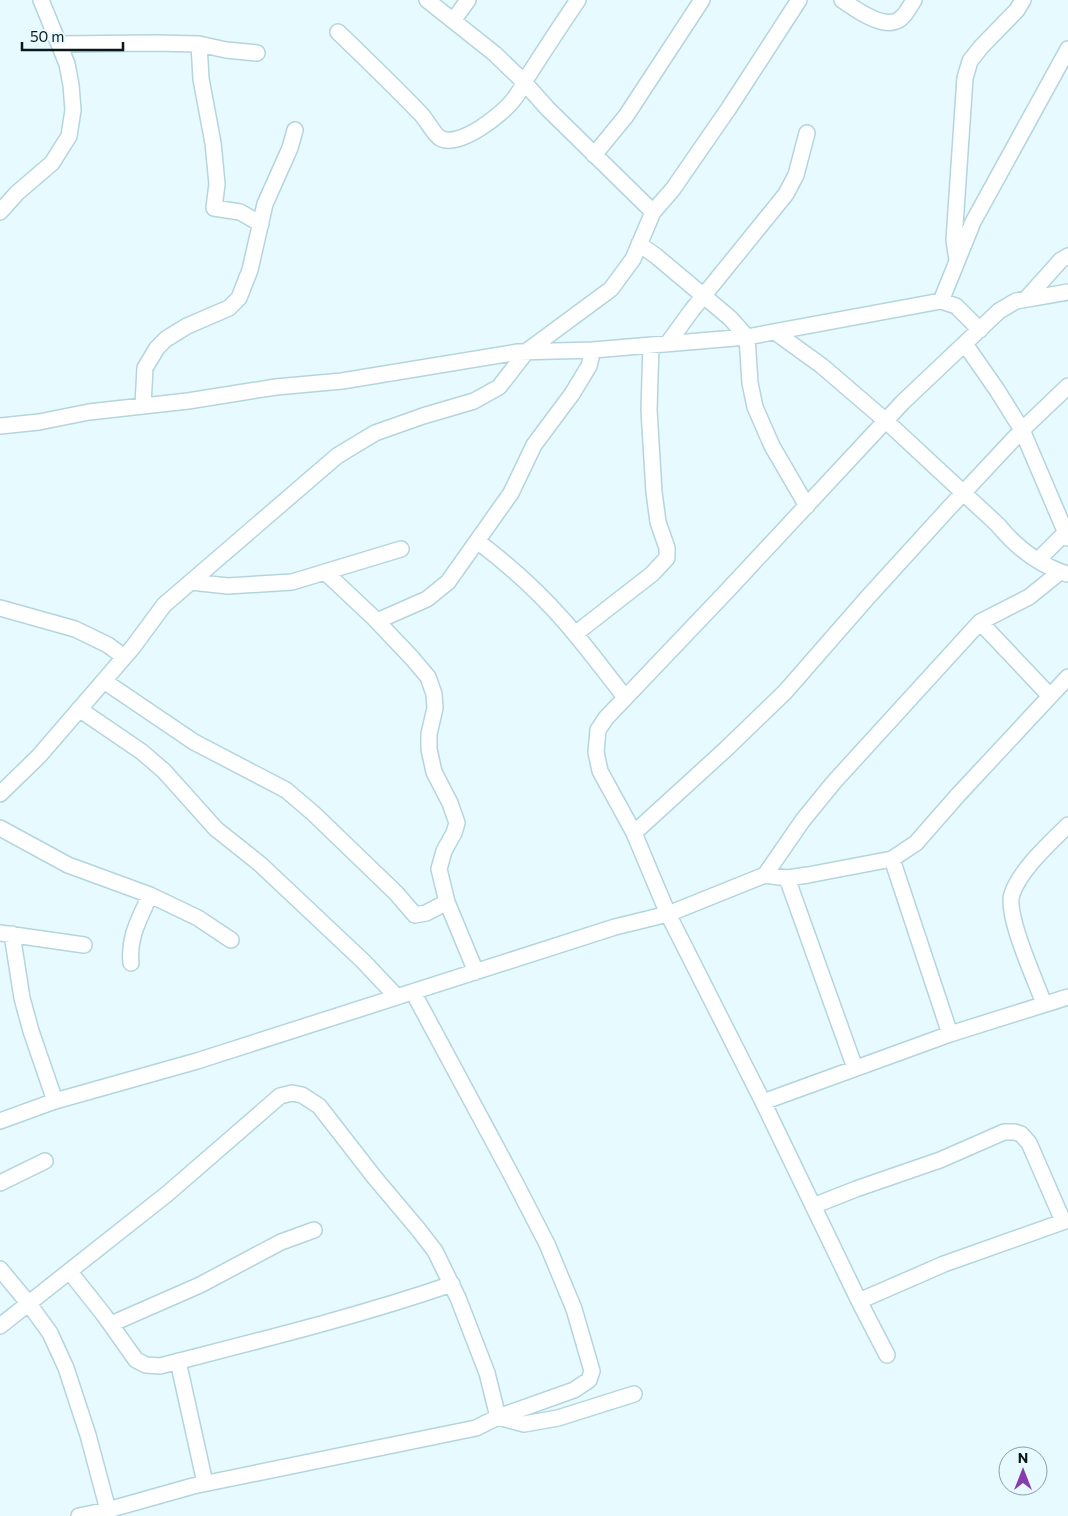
<svg xmlns="http://www.w3.org/2000/svg" width="1068" height="1516" viewBox="0 0 1068 1516" font-family="Commissioner,sans-serif">
	<rect width="100%" height="100%" fill="#e6faff"/>
	<g fill="none" stroke-linecap="round" stroke-linejoin="round">
		<defs>
			<path id="minor" d="M427,0L495,54L524,82L547,108L653,212
				M842,0C855,9 885,31 900,19C906,15 910,6 914,0
				M453,21L468,0
				M338,32C365,58 393,85 419,112C426,118 434,135 440,138C459,149 503,114 514,99C520,92 523,84 528,76C544,51 561,25 578,0
				M59,44L154,43L199,44L226,50L257,53
				M199,44L201,79L213,143L217,184L214,208L240,212L261,224
				M594,155L626,116L702,0
				M0,212L17,193L52,163L69,136L73,110L71,85L67,64L41,0
				M639,244L656,256L730,318L747,337L750,383L755,407L772,446L807,506
				M957,260L954,240L965,78L970,61L981,47L1017,10L1023,0
				M1026,299L1061,260L1068,256
				M941,301L973,222L1068,49
				M775,332L822,366L886,421L998,525C1016,547 1039,565 1067,574
				M668,343L692,310L786,194L796,175L807,133
				M965,344L997,390L1022,430L1068,538
				M143,405L145,368L157,348L166,339L187,326L229,308L239,298L250,270L265,204L290,148L295,130
				M0,426L39,422L89,412L188,401L276,387L342,381L518,352L593,350L747,337L941,301L956,306L980,330
				M477,541C509,565 539,592 565,622C586,646 605,672 625,697
				M1038,560L1068,530
				M325,572L374,618L412,658L428,677L434,694L435,708L429,734V749L434,772L450,803L457,823L454,833L444,851L439,869L447,902L476,972
				M191,582L228,586L292,582L401,549
				M0,608L75,629L108,645L124,657
				M377,621L427,599L448,582L511,493L534,445L572,394L589,366L593,350
				M980,622L1050,696
				M575,634L652,574L667,558V548L658,522L654,492L649,410L651,345
				M104,681L194,742L286,790L313,813L396,893L415,915L426,913L447,902
				M79,709L142,752L164,771L216,829L260,864L363,961L397,997
				M0,794L39,756L133,647L164,605L337,456L375,433L423,416L474,401L499,387L527,351L611,289L633,259L653,212L673,189L729,108L799,0
				M0,828L68,865L150,895L198,918L231,940
				M634,833L726,749L785,692L868,597L949,508L1022,430L1068,386
				M892,859L950,1034
				M765,875L803,820L834,782L980,622L1029,597L1060,572
				M787,878L855,1068
				M0,933L84,945
				M12,934L22,998L31,1031L55,1101
				M131,963C128,937 140,918 150,895
				M1044,1004C1036,981 1005,915 1012,894C1020,870 1050,843 1068,825
				M763,1102L950,1034L1068,997
				M0,1121L55,1101L197,1061L615,927L668,914L765,875L787,878L808,875L892,859L916,843L958,795L1068,677
				M0,1183L45,1161
				M813,1206L856,1189L940,1160L1004,1132H1015L1021,1134L1029,1143L1063,1221
				M0,1269L29,1304L50,1333L66,1368L88,1435L108,1510
				M70,1272L104,1315L136,1360L146,1365L160,1366C257,1341 356,1317 452,1284
				M859,1301L944,1264L1068,1220
				M111,1324L200,1285L281,1242L314,1230
				M0,1326L167,1194L280,1096L292,1093L302,1095L319,1106L375,1178L418,1229L435,1251L458,1298L487,1373L498,1417L574,1390L589,1380L592,1371L574,1309L547,1244L514,1180L413,992
				M887,1355L859,1301L763,1102L668,914L634,833L600,771L596,752L598,730L606,718L727,591L903,402L999,311L1016,301L1068,292
				M178,1361L205,1483
				M79,1516L108,1510L193,1486L476,1428L498,1417L524,1424L558,1418L634,1394"/>
		</defs>
		<use href="#minor" stroke="#b4d5dd" stroke-width="18"/>
		<use href="#minor" stroke="#fff" stroke-width="15"/>
	</g>
	<g transform="translate(1023 1471)"><circle r="24" fill="#e6faff" stroke="#8e9fa3"/>
	<path d="M0-4L9 19L0 12L-9 19Z" fill="#883daf"/>
	<text y="-8" font-size="14" font-weight="bold" text-anchor="middle" fill="#0b171a">N</text>
	</g>
	<path d="M22 42v8h101v-8" fill="none" stroke="#0b171a" stroke-width="2.5"/>
	<text x="30" y="42" font-size="15" fill="#0b171a" stroke="#e6faff" stroke-width="4" paint-order="stroke">50 m</text>
</svg>
